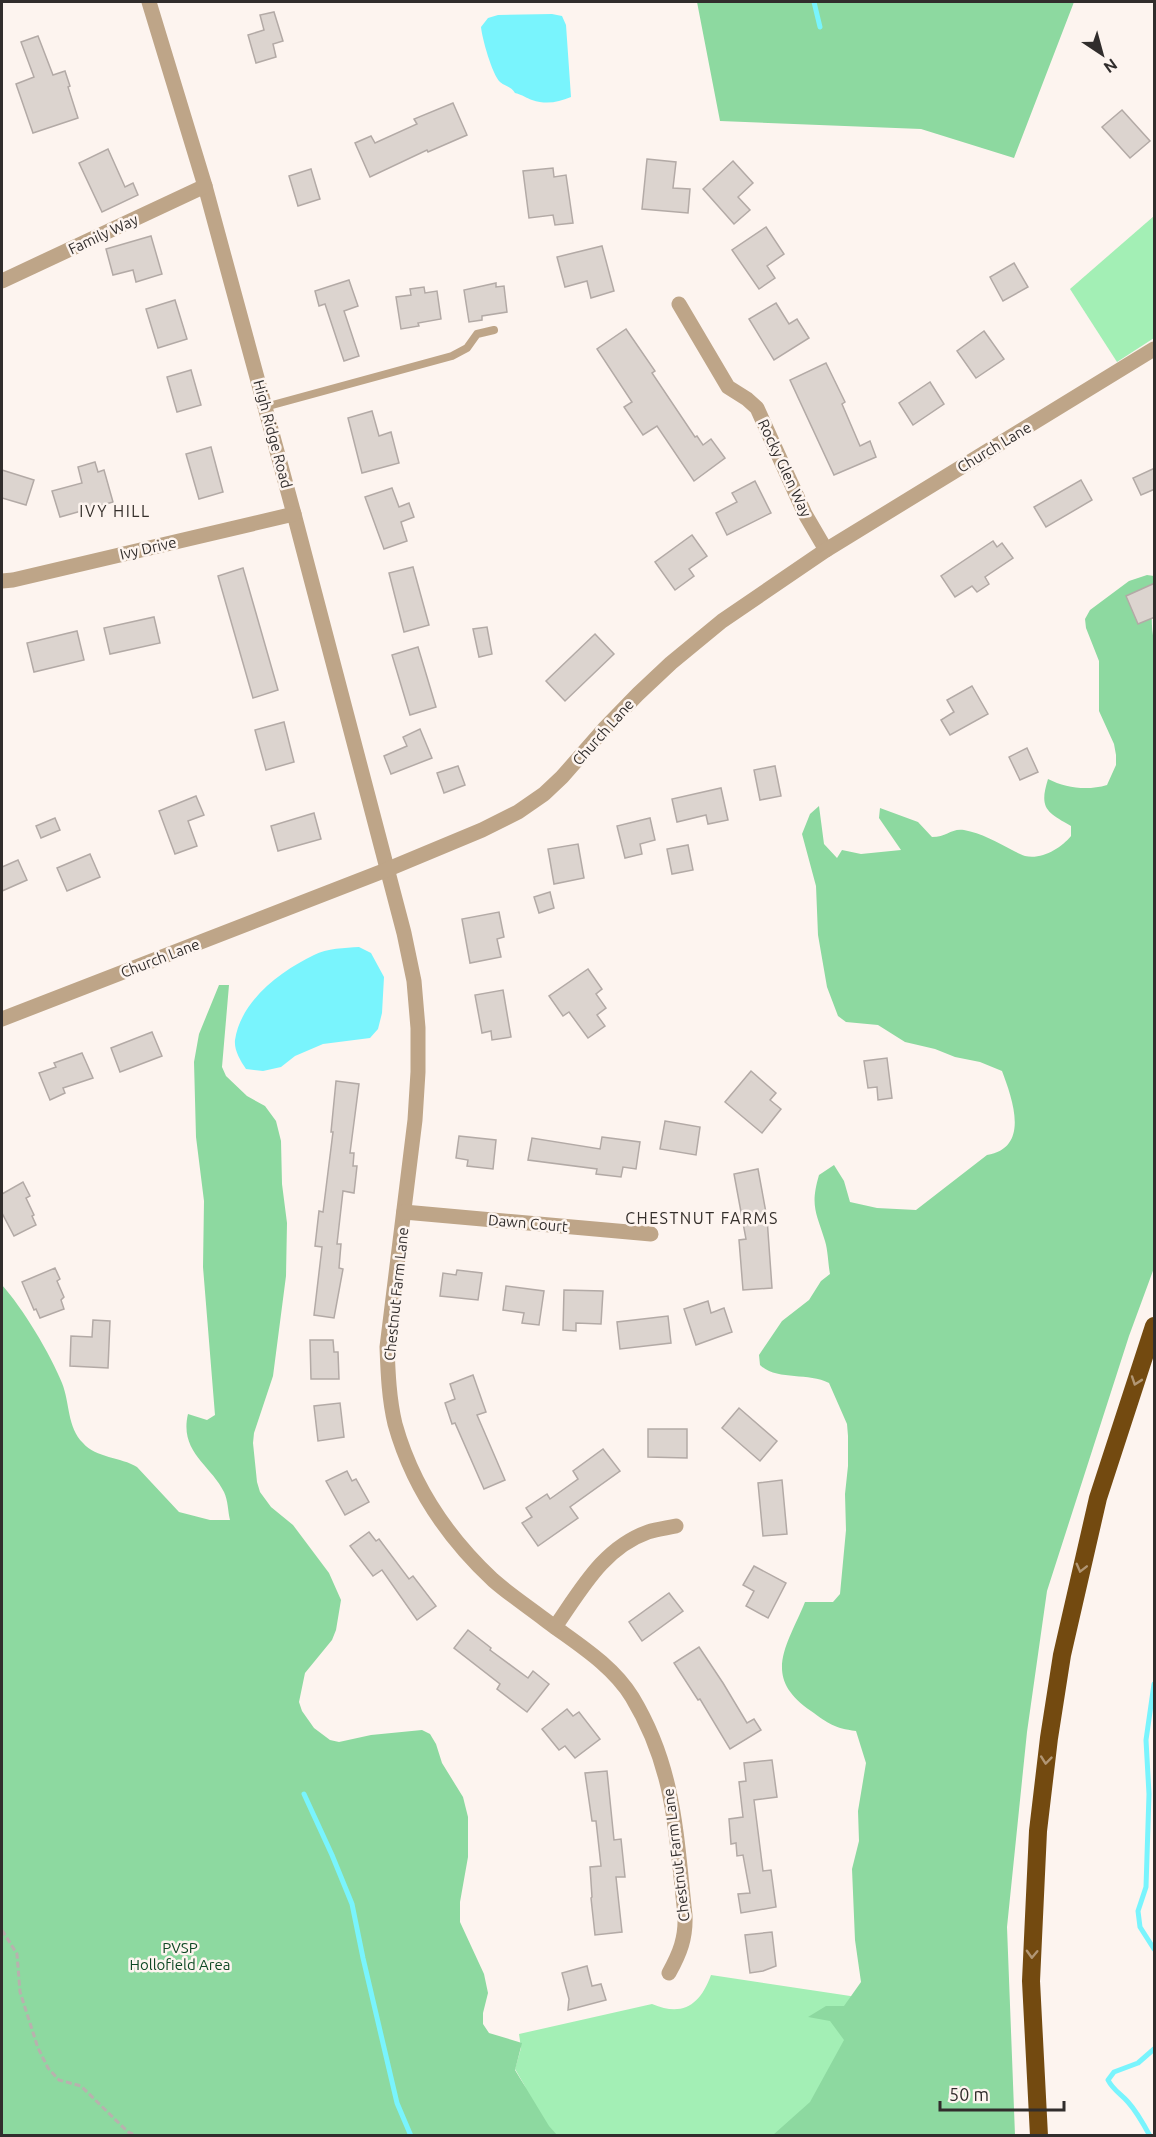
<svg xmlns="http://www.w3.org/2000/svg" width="1156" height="2137" font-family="Ubuntu,sans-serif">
<rect width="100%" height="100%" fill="#fdf4ef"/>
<!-- green -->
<g fill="#a3efb5">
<path d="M1154 216V338L1117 362 1070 289Z"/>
<path d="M2 1330 526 2088 515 2069 521 2048 519 2034 652 2004C683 2017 700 2005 711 1975L857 1997 876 2135H2Z"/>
</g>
<!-- forest -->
<g fill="#8dd9a0">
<path d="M697 2H1074L1014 158 921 129 720 121Z"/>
<path d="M1147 575 1154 576C1154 598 1149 619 1154 640V1268L1129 1336 1047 1591 1027 1732 1007 1927 1015 2135H773L810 2102 844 2040 830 2021 808 2017 826 2006H844L861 1982 855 1940 852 1869 859 1841 858 1811 866 1763 856 1731C834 1728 829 1724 811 1711 761 1677 787 1646 805 1602H833L840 1594 846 1530 845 1494 848 1466V1436L847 1424 829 1383C808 1372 777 1381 760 1365L759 1355 782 1321 809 1300 821 1281 830 1274C828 1263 828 1251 825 1241 816 1212 810 1206 819 1175L834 1165 844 1181 850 1202 877 1208 916 1210 987 1155C1031 1148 1012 1098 1002 1071L980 1062 955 1057 935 1049 905 1042 878 1025 846 1022 838 1016 827 987 818 935 816 886 802 834 810 814 819 806 824 844 837 858 842 850 861 854 901 850 879 818 880 808 918 822 932 837C947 837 951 828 964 830 981 833 997 842 1012 850 1016 852 1021 855 1025 856 1042 860 1061 848 1071 836V826C1046 812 1039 808 1048 779 1066 788 1087 791 1107 785L1116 765V755L1114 744 1099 711V661L1086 628 1085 619 1090 610 1129 581Z"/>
<path d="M219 985H229L222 1067 226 1076 247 1096 265 1106 276 1121 281 1141 282 1184 287 1223 286 1276 273 1376 254 1433 253 1443 257 1482 260 1492 271 1507 293 1525 329 1573 341 1600 336 1630 332 1640 305 1673 299 1702 302 1711 314 1728 330 1740 339 1742 371 1735 422 1730 430 1734 436 1744 442 1763 463 1797 468 1817V1857L460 1902V1922L484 1974 488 1993 483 2013V2024L489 2033 522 2043 515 2070 549 2126 557 2135H2V1285C22 1307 51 1355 62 1383 70 1403 67 1427 83 1443 96 1458 121 1457 137 1467L179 1512 210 1520H230C228 1512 228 1500 224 1492 211 1465 179 1452 188 1414L207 1420 215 1415 203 1267 204 1201 196 1137 194 1062 199 1034Z"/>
</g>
<!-- water -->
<g fill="#79f4fd">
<path d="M552 14 562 16 566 25 571 97C558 102 547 105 532 100 526 98 523 95 515 93 511 86 506 87 500 82 492 74 482 38 481 27L488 18 498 15Z"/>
<path d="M359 947 371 953 384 977 382 1013 378 1029 370 1038 323 1044 295 1056 281 1067 263 1071 246 1069C240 1060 234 1050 235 1040 241 1000 281 971 314 955 327 948 345 948 359 947Z"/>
</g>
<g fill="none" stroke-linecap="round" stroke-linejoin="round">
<!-- stream -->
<g stroke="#79f4fd" stroke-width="5">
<path d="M814 2 820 27"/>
<path d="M1154 1684 1146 1740 1149 1794 1146 1887 1138 1911 1140 1927 1154 1949"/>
<path d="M304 1794 332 1855 352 1904 363 1958 397 2103 411 2136"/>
<path d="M1150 2136C1143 2123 1137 2112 1128 2102 1121 2094 1113 2090 1108 2080L1114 2072 1138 2063 1154 2049"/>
</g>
</g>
<!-- building -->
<g fill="#dcd4cf" stroke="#b3aaa6" stroke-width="1.5">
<path d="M274 12 283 41 273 44 276 57 256 63 248 35 264 30 260 15Z"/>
<path d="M38 36 53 75 65 71 70 86 68 87 78 118 33 133 16 84 34 77 21 42Z"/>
<path d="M453 103 467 135 428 152 427 150 370 177 355 143 371 136 375 143 417 124 414 119Z"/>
<path d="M1122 110 1150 141 1130 158 1102 127Z"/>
<path d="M108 149 125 187 133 183 138 195 102 212 79 163Z"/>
<path d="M647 159 676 162 673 188 690 189 688 213 642 209Z"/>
<path d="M733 161 753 183 738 197 750 210 734 224 703 189Z"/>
<path d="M553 168 554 177 566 175 573 223 555 225 553 215 529 218 523 171Z"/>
<path d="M311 169 320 199 298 206 289 176Z"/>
<path d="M766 227 784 254 767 266 775 278 759 289 732 250Z"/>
<path d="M151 236 162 274 136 282 133 270 113 275 106 249Z"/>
<path d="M602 246 614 291 591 298 587 281 565 287 557 257Z"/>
<path d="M1014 263 1028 287 1003 301 990 277Z"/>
<path d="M349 280 358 306 344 311 359 356 344 361 325 304 319 306 315 291Z"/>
<path d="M496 283V287L504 286 507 312 482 316V320L469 322 464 290Z"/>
<path d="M424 287 425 293 437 291 441 319 418 323 419 326 401 329 396 297 411 295 410 289Z"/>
<path d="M175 300 187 339 158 348 146 309Z"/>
<path d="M776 303 789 324 797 319 809 338 774 360 749 319Z"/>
<path d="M626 329 655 371 652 373 695 437 697 436 703 445 711 439 725 458 694 481 657 426 643 435 624 407 632 402 597 349Z"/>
<path d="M984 331 1004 359 976 378 957 351Z"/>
<path d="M826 363 845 402 842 404 860 446 870 441 876 457 834 475 790 380Z"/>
<path d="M191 370 201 405 177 412 167 377Z"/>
<path d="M930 382 944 404 913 425 899 403Z"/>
<path d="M372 411 379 436 391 432 399 463 362 473 348 418Z"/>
<path d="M211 447 223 492 199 499 186 454Z"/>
<path d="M95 462 98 472 104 470 113 502 60 517 52 491 82 483 78 467Z"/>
<path d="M1155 468V489L1141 495 1133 478Z"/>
<path d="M2 470 34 480 26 505 2 498Z"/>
<path d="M1081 480 1092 500 1046 527 1034 507Z"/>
<path d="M755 481 771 513 727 535 716 513 737 502 732 493Z"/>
<path d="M392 488 399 507 409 503 414 517 401 522 407 541 384 549 365 497Z"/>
<path d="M692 535 707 556 689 569 694 576 675 590 655 562Z"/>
<path d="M993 541 997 547 1002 543 1013 558 985 577 989 584 977 592 972 586 955 597 941 576Z"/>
<path d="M413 567 429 625 404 632 389 573Z"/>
<path d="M243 568 278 690 253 698 218 576Z"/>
<path d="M1155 583V617L1138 624 1126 596Z"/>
<path d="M154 617 160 643 110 654 104 628Z"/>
<path d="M487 627 492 654 479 657 473 629Z"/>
<path d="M77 631 84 660 34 672 27 643Z"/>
<path d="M595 634 614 654 565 701 546 681Z"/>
<path d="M418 647 436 707 410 715 392 655Z"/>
<path d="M972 686 988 714 950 735 941 720 954 712 947 700Z"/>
<path d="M284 722 294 762 266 770 255 730Z"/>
<path d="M420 729 432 758 391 774 384 756 407 746 403 737Z"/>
<path d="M1027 748 1038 772 1020 780 1009 757Z"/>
<path d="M458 766 465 785 444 793 437 773Z"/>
<path d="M775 766 781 796 760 800 754 770Z"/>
<path d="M721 788 728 820 708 824 706 815 677 822 672 799Z"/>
<path d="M196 796 204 815 188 821 197 846 175 854 159 811Z"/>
<path d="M314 813 321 839 278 851 271 826Z"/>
<path d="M55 818 60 830 41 838 36 826Z"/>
<path d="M650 818 655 840 640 844 642 854 625 858 617 826Z"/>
<path d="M578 844 584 878 554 884 548 849Z"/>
<path d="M688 845 693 870 672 874 667 849Z"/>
<path d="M90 854 100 877 67 891 57 868Z"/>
<path d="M18 860 27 880 2 891V867Z"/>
<path d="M550 892 554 908 539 913 534 897Z"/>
<path d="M499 912 504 937 497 939 501 957 470 963 462 919Z"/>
<path d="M588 969 602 989 596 994 606 1008 597 1015 605 1026 588 1038 569 1012 563 1016 549 996Z"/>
<path d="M503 990 511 1037 492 1040 491 1031 482 1033 475 995Z"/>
<path d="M152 1032 162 1056 120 1072 111 1048Z"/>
<path d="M82 1053 93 1078 63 1088 65 1093 50 1100 39 1073 56 1067 54 1063Z"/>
<path d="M887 1058 892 1098 878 1100 877 1087 868 1088 864 1061Z"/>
<path d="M751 1071 776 1093 770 1100 781 1109 762 1133 725 1102Z"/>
<path d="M336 1081 359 1084 350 1153H354L353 1166H357L354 1193 343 1191 337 1244H341L339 1268 343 1269 334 1318 314 1315 322 1247 315 1246 319 1211 323 1212 333 1132H331Z"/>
<path d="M665 1121 700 1127 696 1155 660 1149Z"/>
<path d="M459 1136 496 1140 493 1169 467 1166 468 1160 456 1158Z"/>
<path d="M602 1137 640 1142 636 1169 623 1167 621 1177 596 1174 597 1169 528 1160 532 1138 600 1149Z"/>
<path d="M758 1169 767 1218 772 1288 743 1290 739 1240 746 1239 734 1174Z"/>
<path d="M23 1182 30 1196 26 1198 34 1215 32 1216 36 1225 14 1236 2 1213V1194Z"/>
<path d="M55 1268 60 1279 57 1281 64 1297 61 1300 64 1309 40 1318 36 1309 34 1310 22 1282Z"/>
<path d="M457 1270 482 1273 478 1300 440 1296 443 1273 456 1275Z"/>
<path d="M506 1286 544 1291 539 1325 522 1323 524 1313 503 1310Z"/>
<path d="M564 1290 603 1291 601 1324 576 1323V1331L563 1330Z"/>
<path d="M708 1301 711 1313 724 1308 732 1332 696 1345 684 1309Z"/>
<path d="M668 1316 671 1343 620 1349 617 1322Z"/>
<path d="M93 1320 110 1321 108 1368 70 1366 71 1336 92 1337Z"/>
<path d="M310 1340H333L334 1352H338L339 1379H311Z"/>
<path d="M473 1375 486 1412 477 1415 505 1480 484 1489 455 1423 452 1424 445 1403 455 1399 450 1384Z"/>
<path d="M340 1403 344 1437 318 1441 314 1406Z"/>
<path d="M739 1408 777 1441 760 1461 722 1428Z"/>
<path d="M648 1429H687V1458L648 1457Z"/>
<path d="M603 1449 620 1471 570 1507 578 1518 538 1546 522 1523 532 1517 526 1508 547 1494 550 1499 578 1479 573 1471Z"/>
<path d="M347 1471 352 1481 356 1479 369 1502 345 1515 326 1481Z"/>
<path d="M782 1480 787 1534 763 1536 758 1483Z"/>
<path d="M369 1532 376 1541 379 1539 409 1579 413 1576 436 1606 417 1620 382 1570 373 1576 350 1546Z"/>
<path d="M754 1566 786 1583 768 1618 746 1606 754 1591 743 1585Z"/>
<path d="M669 1593 683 1611 642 1641 629 1622Z"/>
<path d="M468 1630 491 1648 490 1650 528 1678 533 1671 549 1684 527 1712 497 1689 500 1684 454 1648Z"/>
<path d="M699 1647 723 1683 747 1723 754 1719 761 1730 730 1749 700 1699 698 1700 674 1663Z"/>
<path d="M567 1709 573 1716 579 1712 600 1739 575 1758 565 1746 559 1750 542 1729Z"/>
<path d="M772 1760 777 1797 754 1800 763 1871 771 1870 776 1907 741 1913 738 1894 750 1893 743 1855 737 1856 736 1843 731 1844 729 1819 743 1817 739 1782 746 1781 744 1763Z"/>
<path d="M607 1771 614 1840 621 1839 625 1877H616L622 1932 595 1935 591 1898 592 1897 590 1867 601 1866 596 1821H592L585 1773Z"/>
<path d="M772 1932 776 1966 763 1971 750 1973 745 1935Z"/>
<path d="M587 1966 592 1986 601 1984 606 2000 568 2010 569 1999 562 1973Z"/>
</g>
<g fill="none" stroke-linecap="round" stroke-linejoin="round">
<!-- path -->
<path stroke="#b9b1ae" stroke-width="3" stroke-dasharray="6 3" stroke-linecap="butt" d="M2 1930 17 1954 20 1992 38 2048 48 2068 59 2080 81 2086 128 2132 138 2136"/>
<!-- service -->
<path stroke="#bea588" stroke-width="8" d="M265 407 452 356 467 348 477 334 494 330"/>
<!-- minor -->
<g stroke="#bea588" stroke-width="15">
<path d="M149 2 205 186 294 514 404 933 414 981 418 1028V1072L415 1120 387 1347C388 1373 389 1399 395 1424 412 1485 447 1537 493 1580 509 1594 527 1606 544 1619 574 1642 611 1663 632 1697 675 1768 676 1834 685 1915 686 1938 680 1953 669 1973"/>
<path d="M2 281 205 186"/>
<path d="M679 304 728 387 747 399 757 408 805 514 826 550"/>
<path d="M2 581 13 580 294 514"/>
<path d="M2 1019 386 870 482 830 518 812 544 794 562 777 605 728 638 694 671 663 722 621 826 550 1154 349"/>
<path d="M404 1212 651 1234"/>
<path d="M555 1627C581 1590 603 1548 648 1532 657 1529 667 1528 676 1526"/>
</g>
<!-- motorway -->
<path stroke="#734a10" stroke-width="18" d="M1039 2136 1031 1981 1038 1831 1049 1738 1062 1655 1098 1498 1154 1326"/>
</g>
<!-- one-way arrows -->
<defs><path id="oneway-chevron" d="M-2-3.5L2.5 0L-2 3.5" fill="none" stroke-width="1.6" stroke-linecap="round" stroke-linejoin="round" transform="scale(1.5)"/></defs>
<g stroke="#b19674">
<use href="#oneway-chevron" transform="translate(1136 1381) rotate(109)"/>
<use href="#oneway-chevron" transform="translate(1081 1568) rotate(104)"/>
<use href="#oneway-chevron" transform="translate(1046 1760) rotate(96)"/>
<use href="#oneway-chevron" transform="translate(1032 1954) rotate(92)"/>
</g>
<g text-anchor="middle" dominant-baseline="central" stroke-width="5" stroke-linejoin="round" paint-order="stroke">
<!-- street labels -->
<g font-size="15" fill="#312d2c" stroke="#fdf4ef">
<text transform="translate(103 234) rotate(-25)">Family Way</text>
<text transform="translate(273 434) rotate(75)">High Ridge Road</text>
<text transform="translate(994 447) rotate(-31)">Church Lane</text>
<text transform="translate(785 468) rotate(65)">Rocky Glen Way</text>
<text transform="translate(148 548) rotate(-13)">Ivy Drive</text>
<text transform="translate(603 732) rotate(-48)">Church Lane</text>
<text transform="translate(160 958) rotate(-21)">Church Lane</text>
<text transform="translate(528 1223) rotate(5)">Dawn Court</text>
<text transform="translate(396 1294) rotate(-84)">Chestnut Farm Lane</text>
<text transform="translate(676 1855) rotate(-97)">Chestnut Farm Lane</text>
</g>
<!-- park labels -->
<g font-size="15" fill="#0f4824" stroke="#fdf4ef">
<text x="180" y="1947">PVSP<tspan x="180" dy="17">Hollofield Area</tspan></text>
</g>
<!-- neighbourhood labels -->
<g font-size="16" letter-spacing="1.5" fill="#352f2b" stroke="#fdf4ef">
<text x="115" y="511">IVY HILL</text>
<text x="702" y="1218">CHESTNUT FARMS</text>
</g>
</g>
<!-- border -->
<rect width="1156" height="2137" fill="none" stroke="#312d2c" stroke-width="6"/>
<!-- north arrow -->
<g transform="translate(1102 54) rotate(144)" stroke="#fdf4ef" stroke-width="4.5" paint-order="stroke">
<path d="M0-4.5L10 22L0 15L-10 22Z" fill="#312d2c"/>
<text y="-9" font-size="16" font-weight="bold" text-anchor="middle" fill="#312d2c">N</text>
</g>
<!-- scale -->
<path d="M940 2101v9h124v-9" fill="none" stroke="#312d2c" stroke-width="3"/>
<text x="949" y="2101" font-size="18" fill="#312d2c" stroke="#fdf4ef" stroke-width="4.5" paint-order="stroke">50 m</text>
</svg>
